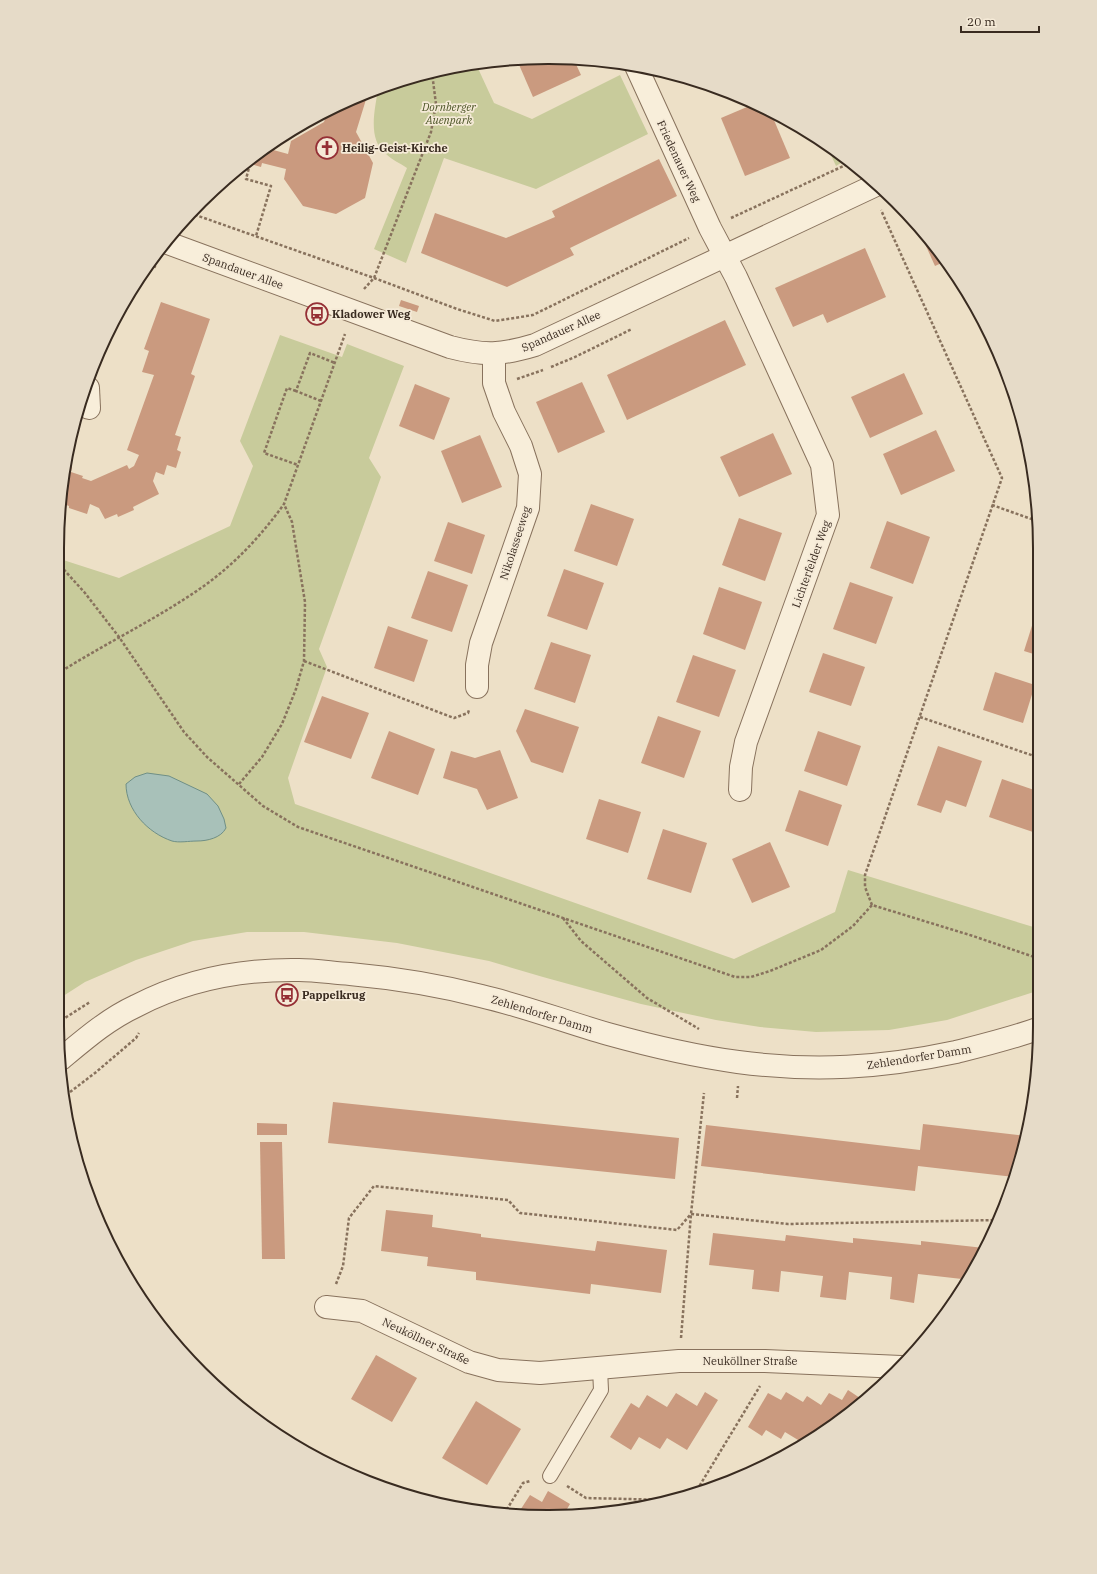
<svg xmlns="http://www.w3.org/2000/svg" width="1097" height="1574" font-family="'IBM Plex Serif',serif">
<rect width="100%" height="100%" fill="#ede0c7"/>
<!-- green -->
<g fill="#c8cb9b">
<path d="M476 64 494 103 532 119 620 75 648 134 536 189 444 158 406 263 374 249 407 168C400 163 392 160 386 154 367 139 375 110 378 89L453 66Z"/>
<path d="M825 142 846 160 836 166Z"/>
<path d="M280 335 342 357 347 344 404 366 369 458 381 477 319 649 327 667 288 778 295 804 734 959 835 912 848 870 1040 929V990L947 1020 889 1030 816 1032 760 1027 716 1020 641 1004 543 977 489 961 397 943 304 932H247L193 941 136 960 85 982 57 1000V558L119 578 230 526 253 466 240 441Z"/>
</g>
<!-- water -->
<path fill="#a8c1b9" stroke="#6f8f86" d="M147 773 169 776 207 794 218 806 224 819 226 828C221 838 207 841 197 841 189 841 179 843 172 841 148 833 126 810 126 784L135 777Z"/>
<!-- building -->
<g fill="#ca9a7f">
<path d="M549 57 574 60 581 75 533 97 517 60Z"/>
<path d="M367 92 368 93 356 132 373 163 365 198 336 214 303 206 284 179 286 169 262 163 261 167 247 163 266 148 288 154 291 141 324 122 327 112Z"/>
<path d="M754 104 771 113 790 158 745 176 721 118Z"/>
<path d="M659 159 677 196 570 248 574 255 507 287 421 253 435 213 506 238 555 217 552 211Z"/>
<path d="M917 226 939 249 946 261 935 266Z"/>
<path d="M865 248 886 297 827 323 823 314 793 327 775 288Z"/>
<path d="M401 300 419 306 417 312 399 306Z"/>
<path d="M161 302 210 319 191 374 195 376 175 435 181 437 177 450 181 452 176 468 167 465 164 475 156 472 153 481 159 494 133 507 134 510 118 517 117 514 105 519 99 508 90 504 87 514 69 508V506L61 503 65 465 72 467 71 472 83 476 82 478 91 481 127 465 129 469 134 466 139 455 127 450 154 375 142 372 149 351 144 349Z"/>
<path d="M725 320 746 365 627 420 607 375Z"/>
<path d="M904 373 923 414 870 438 851 397Z"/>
<path d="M582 382 605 432 558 453 536 402Z"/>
<path d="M415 384 450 398 434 440 399 426Z"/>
<path d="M936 430 955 471 901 495 883 454Z"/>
<path d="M773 433 792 474 739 497 720 457Z"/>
<path d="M480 435 502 487 462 503 441 451Z"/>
<path d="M591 504 634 519 617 566 574 551Z"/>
<path d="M739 518 782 533 765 581 722 565Z"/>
<path d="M887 521 930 537 913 584 870 568Z"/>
<path d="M448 522 485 535 472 574 434 561Z"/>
<path d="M564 569 604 583 587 630 547 616Z"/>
<path d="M428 571 468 585 452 632 411 618Z"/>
<path d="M850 582 893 597 876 644 833 629Z"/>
<path d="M719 587 762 602 745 650 703 634Z"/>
<path d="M1036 613 1040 614V656L1024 651Z"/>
<path d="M388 626 428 640 414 682 374 668Z"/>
<path d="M551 642 591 655 575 703 534 689Z"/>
<path d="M823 653 865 667 851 706 809 692Z"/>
<path d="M693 655 736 670 719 717 676 702Z"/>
<path d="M995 672 1035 685 1023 723 983 710Z"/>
<path d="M322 696 369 713 351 759 304 742Z"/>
<path d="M525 709 579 727 563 773 531 762 516 731Z"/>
<path d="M658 716 701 731 684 778 641 763Z"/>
<path d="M389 731 435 749 418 795 371 778Z"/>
<path d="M818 731 861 746 847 786 804 771Z"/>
<path d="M938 746 982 761 966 807 946 800 941 813 917 805Z"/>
<path d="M500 750 518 798 487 810 477 789 443 778 451 751 475 758Z"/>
<path d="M1002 779 1040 792V813L1033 832 989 817Z"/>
<path d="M799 790 842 805 828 846 785 831Z"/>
<path d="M599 799 641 812 628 853 586 839Z"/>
<path d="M663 829 707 843 691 893 647 879Z"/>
<path d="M770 842 790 887 752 903 732 859Z"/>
<path d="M333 1102 679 1138 675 1179 328 1143Z"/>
<path d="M257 1123 287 1124V1135H257Z"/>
<path d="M923 1124 1026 1136 1014 1177 918 1166 915 1191 701 1166 706 1125 920 1150Z"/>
<path d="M260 1142H282L285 1259H262Z"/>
<path d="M386 1210 433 1215 432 1227 481 1234V1237L595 1251 597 1241 667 1250 661 1293 591 1284 590 1294 476 1280V1272L427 1266 428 1257 381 1251Z"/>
<path d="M713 1233 785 1241 786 1235 853 1243V1238L921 1245V1241L984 1248 961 1292 962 1279 918 1274 914 1303 890 1299 892 1277 849 1272 846 1300 820 1297 823 1276 781 1271 779 1292 752 1289 754 1270 709 1265Z"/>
<path d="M376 1355 417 1378 392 1422 351 1399Z"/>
<path d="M848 1390 860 1398 852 1410H853L803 1443 785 1432 781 1439 766 1430 762 1436 748 1427 768 1393 781 1400 786 1392 803 1402 807 1396 821 1405 829 1393 842 1400Z"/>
<path d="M705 1392 718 1400 687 1450 667 1438 660 1449 639 1437 631 1450 610 1437 631 1403 639 1408 647 1395 667 1407 676 1393 697 1406Z"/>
<path d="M476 1401 521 1429 487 1485 442 1458Z"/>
<path d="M548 1491 570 1504 564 1514 567 1515 549 1517 517 1515 530 1495 542 1502Z"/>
</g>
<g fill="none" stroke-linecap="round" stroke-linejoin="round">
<!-- service casing -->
<g stroke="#88725d" stroke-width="16">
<path id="service" d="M550 1476 601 1390 600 1369"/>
</g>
<!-- minor casing -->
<g stroke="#88725d" stroke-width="24">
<g id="minor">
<path d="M636 66 710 228 736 277 822 465 828 515 746 742 741 767 740 790"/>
<path d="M165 242 450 347C484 356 502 355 535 345L876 185"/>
<path d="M88 388 89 408"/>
<path d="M477 687V665L481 643 528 508 530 474 521 446 504 412 494 383V354"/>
<path d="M61 1059C85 1039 108 1019 136 1006 186 980 243 969 299 970 316 970 333 973 350 974 394 978 438 985 481 996 524 1006 566 1022 608 1034 651 1046 694 1056 738 1062 814 1072 881 1068 956 1052 984 1045 1013 1038 1040 1028"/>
<path d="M326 1307 362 1311 469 1362 498 1370 540 1373 679 1361H765L901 1367"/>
</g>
</g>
<!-- path -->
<g stroke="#88725d" stroke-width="2.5" stroke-dasharray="3 2" stroke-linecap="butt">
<path d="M250 164 246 179 271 186 256 236"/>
<path d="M190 213 374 278 457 309 495 321 533 315 689 238"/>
<path d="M731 218 850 163"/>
<path d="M149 264 156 267"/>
<path d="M364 289 374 278 431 132 436 104 432 73"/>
<path d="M551 367 575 357 632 329"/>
<path d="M517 379 543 370"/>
<path d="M296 391 287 388 264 453 298 465"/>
<path d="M321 401 296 391 310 353 335 363"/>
<path d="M992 505 1037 521"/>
<path d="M57 562 85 593 119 637 184 732 207 757 263 806 298 827 735 977H751L770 971 821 950 853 926 872 905 973 936 1040 959"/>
<path d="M304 661 454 718 468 713 469 710"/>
<path d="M57 674C104 644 155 620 201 588 234 565 261 536 284 504L345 334"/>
<path d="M920 717 1040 758"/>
<path d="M239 784 262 757 282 724 296 689 304 661 305 602 292 522 284 504"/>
<path d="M872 905 865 887V875L1002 478 881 210"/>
<path d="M563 918 581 941 647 998 699 1029"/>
<path d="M57 1023 90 1002"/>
<path d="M66 1095 95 1073 136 1038 139 1033"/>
<path d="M737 1098 738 1086"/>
<path d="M336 1284 343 1266 349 1218 374 1186 508 1200 520 1213 677 1230 691 1214 788 1224 999 1220"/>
<path d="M681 1338 691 1214 704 1093"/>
<path d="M567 1486 586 1498 668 1500"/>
<path d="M697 1490 760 1386"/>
<path d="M504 1514 523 1483 530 1481"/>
</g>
<!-- service -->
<use href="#service" stroke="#f8eeda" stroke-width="14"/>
<!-- minor -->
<use href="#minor" stroke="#f8eeda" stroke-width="22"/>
</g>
<!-- icons -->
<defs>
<g id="church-ring" transform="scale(1.15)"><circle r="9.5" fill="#f5ead7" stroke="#952f35" stroke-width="1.5"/><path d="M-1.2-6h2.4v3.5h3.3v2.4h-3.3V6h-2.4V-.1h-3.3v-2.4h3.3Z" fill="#952f35"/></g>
<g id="bus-ring" transform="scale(1.15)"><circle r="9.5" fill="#f5ead7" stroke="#952f35" stroke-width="1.5"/><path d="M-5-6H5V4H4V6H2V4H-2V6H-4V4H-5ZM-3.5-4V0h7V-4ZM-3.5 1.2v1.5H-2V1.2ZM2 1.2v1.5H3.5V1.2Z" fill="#952f35"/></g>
</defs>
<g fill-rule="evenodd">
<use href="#church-ring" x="327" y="148"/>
<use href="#bus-ring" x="317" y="314"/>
<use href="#bus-ring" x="287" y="995"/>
</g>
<g text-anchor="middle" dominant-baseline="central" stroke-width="3.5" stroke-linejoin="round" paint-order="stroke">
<!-- park labels -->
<g font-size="11" font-style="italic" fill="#4c5527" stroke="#f5ead7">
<text x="449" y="107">Dornberger<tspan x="449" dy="13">Auenpark</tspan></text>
</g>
<!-- poi labels -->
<g font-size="11" font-weight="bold" fill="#392b20" stroke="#f5ead7" text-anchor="start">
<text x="342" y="148">Heilig-Geist-Kirche</text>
<text x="332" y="314">Kladower Weg</text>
<text x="302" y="995">Pappelkrug</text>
</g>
<!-- street labels -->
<g font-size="11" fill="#392b20" stroke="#f5ead7">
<text transform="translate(679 161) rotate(65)">Friedenauer Weg</text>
<text transform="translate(243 271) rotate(20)">Spandauer Allee</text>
<text transform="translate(561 331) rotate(-24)">Spandauer Allee</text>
<text transform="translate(515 543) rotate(-72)">Nikolasseeweg</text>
<text transform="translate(811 564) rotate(-70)">Lichterfelder Weg</text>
<text transform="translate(542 1014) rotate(17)">Zehlendorfer Damm</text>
<text transform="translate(919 1057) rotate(-9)">Zehlendorfer Damm</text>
<text transform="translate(426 1341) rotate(25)">Neuköllner Straße</text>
<text x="750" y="1361">Neuköllner Straße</text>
</g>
</g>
<!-- crop -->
<path d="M0 0H1097V1574H0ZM548 64H549A484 484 0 0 1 1033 548V1026A484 484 0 0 1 549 1510H548A484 484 0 0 1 64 1026V548A484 484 0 0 1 548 64Z" fill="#e6dbc8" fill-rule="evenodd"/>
<path fill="none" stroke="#392b20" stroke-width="2" d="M548 64H549A484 484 0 0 1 1033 548V1026A484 484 0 0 1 549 1510H548A484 484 0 0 1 64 1026V548A484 484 0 0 1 548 64Z"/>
<!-- scale -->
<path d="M961 26v6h78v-6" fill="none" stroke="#392b20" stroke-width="2"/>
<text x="967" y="26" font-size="12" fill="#392b20" stroke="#f5ead7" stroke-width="3" paint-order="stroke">20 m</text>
</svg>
